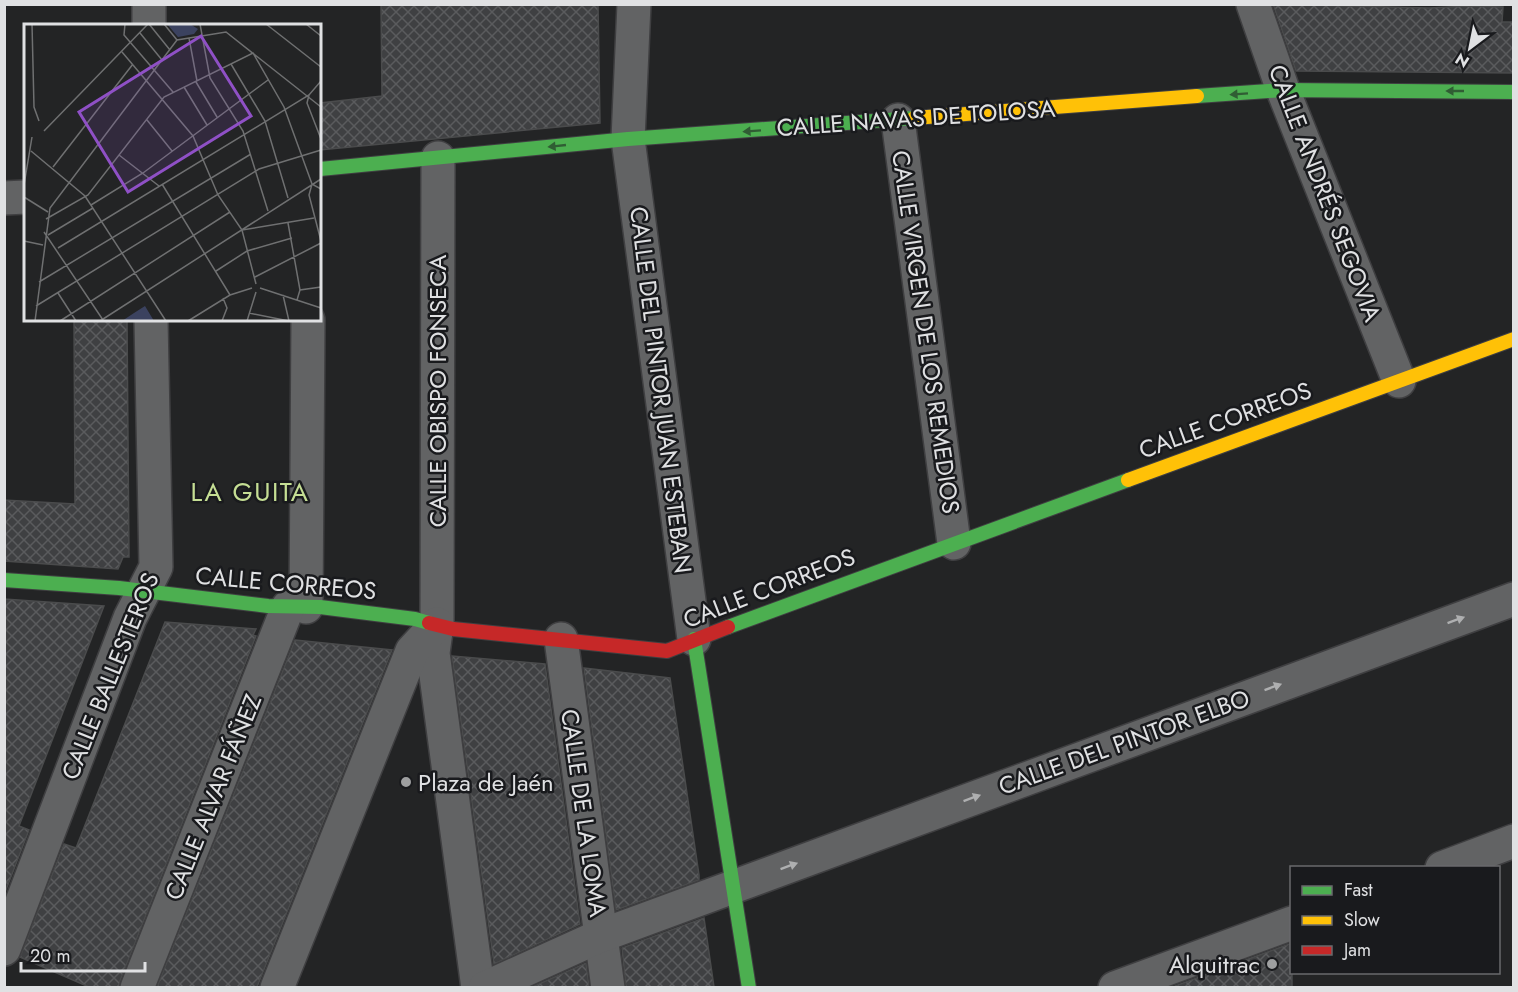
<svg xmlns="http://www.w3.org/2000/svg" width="1518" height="992" font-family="Jost,sans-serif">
<defs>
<pattern id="building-cross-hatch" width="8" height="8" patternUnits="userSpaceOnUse" patternTransform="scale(1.5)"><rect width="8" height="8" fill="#3f4042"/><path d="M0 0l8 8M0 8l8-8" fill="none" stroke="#5a5b5d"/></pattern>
</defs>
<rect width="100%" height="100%" fill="#232425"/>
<!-- building -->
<g fill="url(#building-cross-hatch)" stroke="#4a4b4c" stroke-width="1.5">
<path d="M381 4H598L600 123 320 150V103L382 96Z"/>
<path d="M1273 4 1429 8 1468 6 1503 7 1502 22H1514V73L1296 71Z"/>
<path d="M74 320H127L129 557H123L118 569 4 561V500L75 504Z"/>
<path d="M4 599 104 606 19 826 29 830 4 895Z"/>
<path d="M165 622 256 629 253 635 256 636 120 981 119 987H89L20 957 64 844 76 848Z"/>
<path d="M295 640 392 650 257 987H157Z"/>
<path d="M452 656 545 664 580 924 494 964Z"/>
<path d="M584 668 670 678 699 875V880L616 910Z"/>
<path d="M704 918 714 987H626L622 948Z"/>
<path d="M1292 943V987H1175V986Z"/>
<path d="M586 963 589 987H532Z"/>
</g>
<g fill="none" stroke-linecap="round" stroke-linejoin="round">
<!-- street casing -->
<g stroke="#3f3f41" stroke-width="36">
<g id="street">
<path d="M634 4 628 139 694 639"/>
<path d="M1253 4 1283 90 1399 381"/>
<path d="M149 26V4"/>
<path d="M898 120 954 543"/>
<path d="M438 158 437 624 433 653 478 988"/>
<path d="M4 198 26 197"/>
<path d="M306 607 308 320"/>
<path d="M561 639 608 988"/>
<path d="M1442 868 1514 841"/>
<path d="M4 949 130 618 156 567 151 320"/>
<path d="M137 988 288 607"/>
<path d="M277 988 412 651 437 624"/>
<path d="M485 988 600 936 1514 599"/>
<path d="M1115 988 1292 923"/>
</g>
</g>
<!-- fast casing -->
<g stroke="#3f3f41" stroke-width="16">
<g id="fast">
<path d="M1197 96 1283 90 1514 92"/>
<path d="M320 169 628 139 914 118"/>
<path d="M4 580 119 588 268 606 320 607 415 619 429 623"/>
<path d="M728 627 1128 480"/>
<path d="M694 639 749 988"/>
</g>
</g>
<!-- slow casing -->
<g stroke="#3f3f41" stroke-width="16">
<g id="slow">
<path d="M914 118 1197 96"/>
<path d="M1128 480 1514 339"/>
</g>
</g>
<!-- jam casing -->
<g stroke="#3f3f41" stroke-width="16">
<path id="jam" d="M429 623 453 629 667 651 728 627"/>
</g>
<!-- street -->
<use href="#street" stroke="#626364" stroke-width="33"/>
<!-- fast -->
<use href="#fast" stroke="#4caf50" stroke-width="14"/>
<!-- slow -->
<use href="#slow" stroke="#ffc107" stroke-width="14"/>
<!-- jam -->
<use href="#jam" stroke="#c62828" stroke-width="14"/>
</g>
<!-- one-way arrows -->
<defs><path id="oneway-solid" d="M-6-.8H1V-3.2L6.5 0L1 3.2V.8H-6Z" transform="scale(1.5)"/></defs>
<g fill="#305d34">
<use href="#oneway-solid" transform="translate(1455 91) rotate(-180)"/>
<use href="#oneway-solid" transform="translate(1239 94) rotate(176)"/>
<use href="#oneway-solid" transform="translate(752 131) rotate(176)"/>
<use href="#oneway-solid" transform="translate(557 146) rotate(174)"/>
</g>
<g fill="#aeafb0">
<use href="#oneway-solid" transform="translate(1456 620) rotate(-20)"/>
<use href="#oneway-solid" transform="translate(1273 687) rotate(-20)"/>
<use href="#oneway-solid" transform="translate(972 798) rotate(-20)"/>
<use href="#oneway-solid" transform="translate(789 866) rotate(-20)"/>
</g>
<!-- markers -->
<g fill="#9e9fa0" stroke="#191a1d" stroke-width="2">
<circle cx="406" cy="782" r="6"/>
<circle cx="1272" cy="964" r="6"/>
</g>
<g text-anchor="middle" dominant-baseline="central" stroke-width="5" stroke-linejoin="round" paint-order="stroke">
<!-- street labels -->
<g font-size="24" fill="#e0e1e3" stroke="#191a1d">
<text transform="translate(916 118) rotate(-4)">CALLE NAVAS DE TOLOSA</text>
<text transform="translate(1325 193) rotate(69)">CALLE ANDRÉS SEGOVIA</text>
<text transform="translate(926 332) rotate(82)">CALLE VIRGEN DE LOS REMEDIOS</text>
<text transform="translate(661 390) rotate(83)">CALLE DEL PINTOR JUAN ESTEBAN</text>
<text transform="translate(437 391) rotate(-90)">CALLE OBISPO FONSECA</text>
<text transform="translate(1225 420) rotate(-20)">CALLE CORREOS</text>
<text transform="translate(286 583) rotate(5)">CALLE CORREOS</text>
<text transform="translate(769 588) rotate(-21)">CALLE CORREOS</text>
<text transform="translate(110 676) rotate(-68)">CALLE BALLESTEROS</text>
<text transform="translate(1124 742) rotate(-20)">CALLE DEL PINTOR ELBO</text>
<text transform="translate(213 797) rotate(-68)">CALLE ALVAR FÁÑEZ</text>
<text transform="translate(584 813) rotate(82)">CALLE DE LA LOMA</text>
</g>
<!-- poi labels -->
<g font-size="24" fill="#e0e1e3" stroke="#191a1d" text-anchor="start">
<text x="418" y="782">Plaza de Jaén</text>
<text x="1260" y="964" text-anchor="end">Alquitrac</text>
</g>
<!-- neighbourhood labels -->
<g font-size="26" letter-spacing="1.5" fill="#c5de94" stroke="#191a1d">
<text x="250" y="492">LA GUITA</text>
</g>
</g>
<!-- overview -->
<g transform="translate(24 24)">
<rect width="297" height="297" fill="#232425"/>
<path d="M143 0H166L174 5 170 10 154 13ZM121 282 130 297H98L110 289Z" fill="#3b425f"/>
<path fill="none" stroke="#6f7071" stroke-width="1.5" d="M8 0 10 83 15 97M101 0 100 11 149 68M125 0 146 26M140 0 153 16M176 0 186 54 219 107 244 187M242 0 297 43M282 0 297 12M116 9 138 36M165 14 173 57M98 28 169 112 194 171 218 206 232 260M207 40 241 97 264 174M172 58 193 93M160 63 183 101M285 71 283 79 297 115M123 96 148 127M20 107 124 0M7 127 61 172 142 297M95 131 135 162M29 143 109 40M138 160 206 271M0 161 8 113M297 165 288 160 285 171 297 217M0 173 24 188M67 181 119 149 244 56M22 195 64 171 140 73 229 29 260 83 288 160M264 199 276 266M218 206 290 194M20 208 79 296M24 211 69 184M0 217 19 221M34 224 285 71 297 57M192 247 223 227 268 214M231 253 297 219M15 258 227 130M236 264 297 284M34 269 52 297M273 276 276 266 297 263M12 282 235 145 297 126M225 289 265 297 259 271M11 297 26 184 153 16 202 8 297 83M36 297 206 188M76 297 297 155M164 297 206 271 228 264M198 297 203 284 199 274M223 297 232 268"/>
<path fill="#8f50c6" fill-opacity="0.15" stroke="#8f50c6" stroke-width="3" d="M177 12 227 92 104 168 55 88Z"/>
<rect width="297" height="297" fill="none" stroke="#e0e1e3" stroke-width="3"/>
</g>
<!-- border -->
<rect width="1518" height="992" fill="none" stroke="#e0e1e3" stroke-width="12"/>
<!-- legend -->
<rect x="1290" y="866" width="210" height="108" fill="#191a1d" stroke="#696a6c" stroke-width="1.5"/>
<rect x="1302" y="886" width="30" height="9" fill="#4caf50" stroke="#696a6c" stroke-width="1.5"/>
<text x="1344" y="896" font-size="18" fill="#e0e1e3">Fast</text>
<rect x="1302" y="916" width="30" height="9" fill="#ffc107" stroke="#696a6c" stroke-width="1.5"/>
<text x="1344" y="926" font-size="18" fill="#e0e1e3">Slow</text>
<rect x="1302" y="946" width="30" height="9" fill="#c62828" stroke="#696a6c" stroke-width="1.5"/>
<text x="1344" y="956" font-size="18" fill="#e0e1e3">Jam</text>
<!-- north arrow -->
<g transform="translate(1470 48) rotate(212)" stroke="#191a1d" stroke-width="4.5" paint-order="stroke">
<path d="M0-4.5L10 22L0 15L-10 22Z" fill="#e0e1e3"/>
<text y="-9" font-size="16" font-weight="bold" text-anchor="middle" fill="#e0e1e3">N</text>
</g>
<!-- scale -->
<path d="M21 962v9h124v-9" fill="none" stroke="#e0e1e3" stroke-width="3"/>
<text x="30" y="962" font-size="18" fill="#e0e1e3" stroke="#191a1d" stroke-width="4.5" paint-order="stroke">20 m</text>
</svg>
